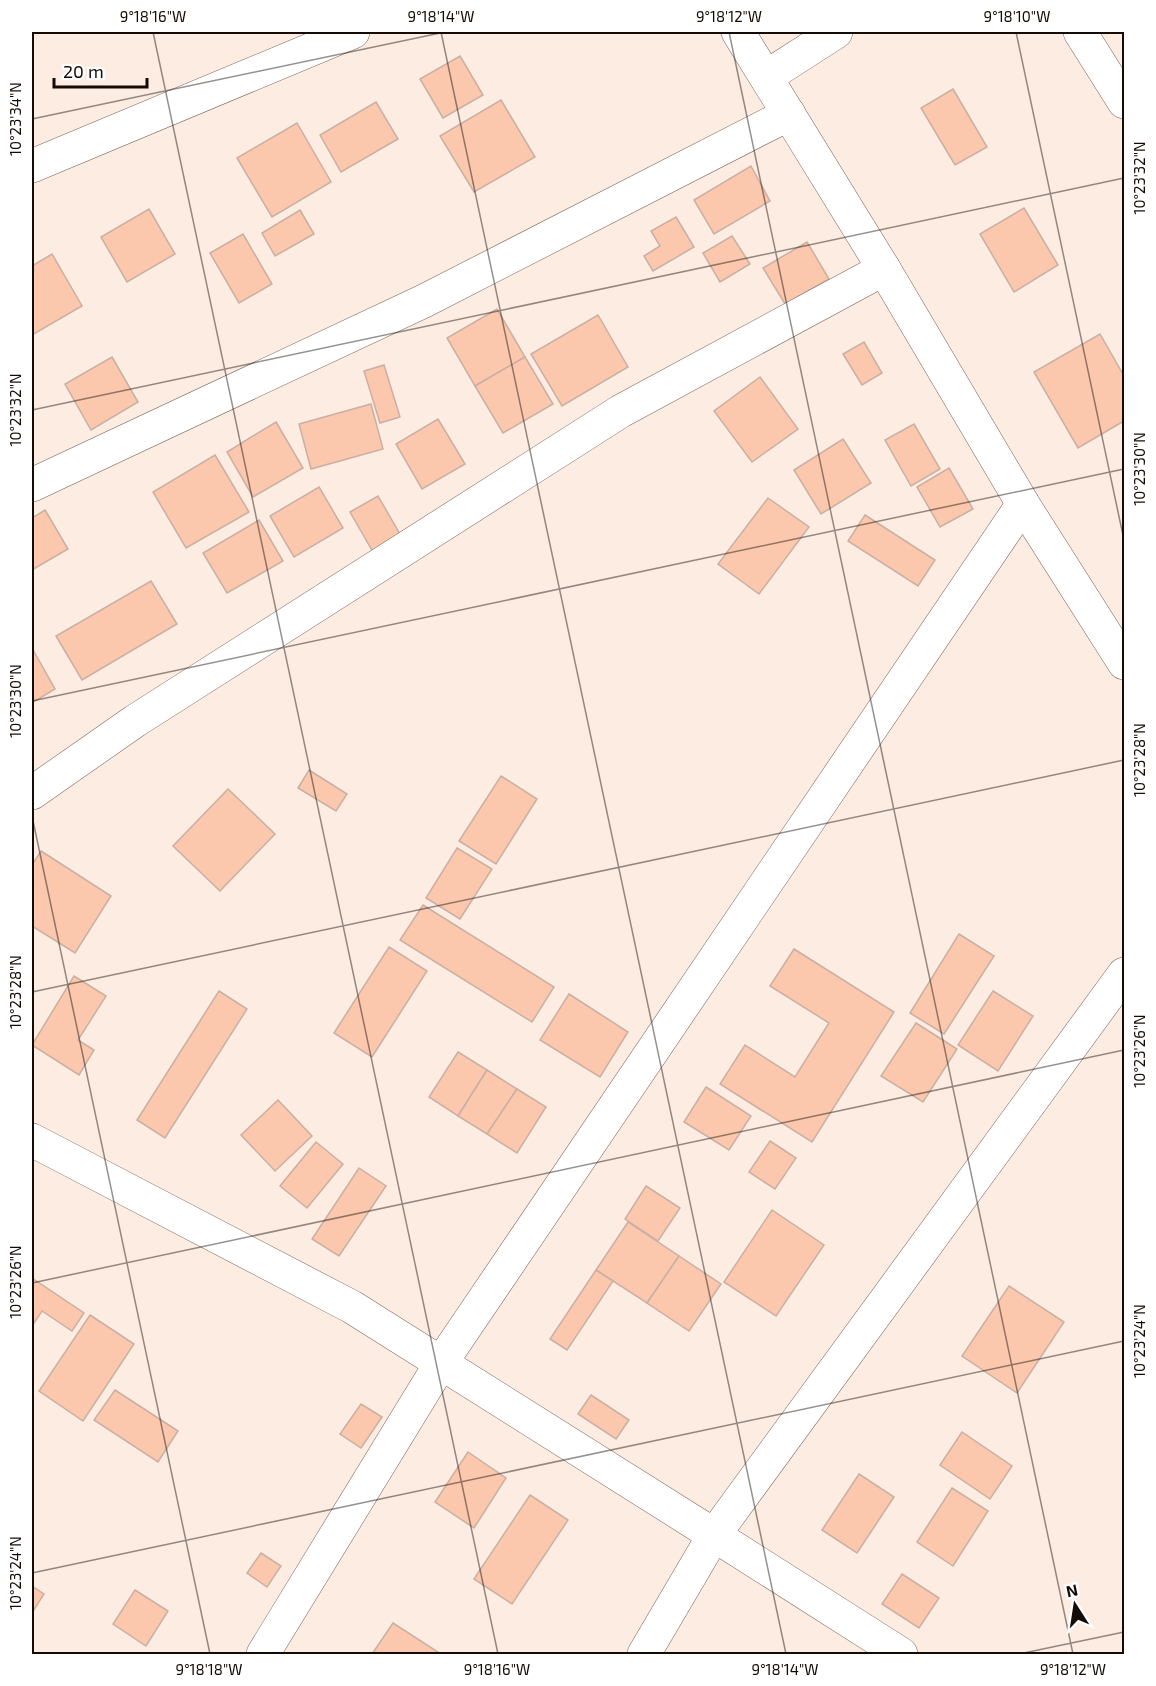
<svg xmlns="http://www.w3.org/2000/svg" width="1156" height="1686" font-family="'Exo 2',sans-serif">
<rect width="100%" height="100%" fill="#fcece2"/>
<!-- building -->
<g fill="#fbc7ad" stroke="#cbafa2" stroke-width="1.5">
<path d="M460 56 483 95 443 118 420 79Z"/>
<path d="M953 89 987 147 955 165 921 108Z"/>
<path d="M501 100 535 157 474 192 440 136Z"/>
<path d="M376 102 398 139 341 172 320 135Z"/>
<path d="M297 123 331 182 272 217 237 158Z"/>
<path d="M751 166 770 201 714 234 694 200Z"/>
<path d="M1024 208 1058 265 1014 292 980 234Z"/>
<path d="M149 209 175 254 127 282 101 237Z"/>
<path d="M300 210 314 234 275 256 262 233Z"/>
<path d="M676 217 694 247 653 271 644 256 660 246 651 231Z"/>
<path d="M243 234 272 284 239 303 210 253Z"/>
<path d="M732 236 750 264 720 282 703 253Z"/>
<path d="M807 242 829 279 785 304 763 268Z"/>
<path d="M52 254 82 306 32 335V266Z"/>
<path d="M497 309 525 357 475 386 447 338Z"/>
<path d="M598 315 628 367 562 406 531 354Z"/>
<path d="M1100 334 1124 376V421L1078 448 1034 372Z"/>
<path d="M864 342 882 373 862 385 843 354Z"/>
<path d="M112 357 138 402 91 430 65 384Z"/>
<path d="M525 357 553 404 503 433 475 386Z"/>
<path d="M384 365 400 417 380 423 364 371Z"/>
<path d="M760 377 798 429 752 462 714 411Z"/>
<path d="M371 404 383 449 311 469 299 424Z"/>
<path d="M438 419 465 464 422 489 396 444Z"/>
<path d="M276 422 303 468 253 497 227 452Z"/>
<path d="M914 424 940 469 911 486 885 440Z"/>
<path d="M843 439 871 483 821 514 794 470Z"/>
<path d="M215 455 249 512 186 548 153 492Z"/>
<path d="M949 468 973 509 940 527 917 487Z"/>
<path d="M319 487 343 528 294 557 270 516Z"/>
<path d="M378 496 401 536 373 552 350 512Z"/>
<path d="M768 498 809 527 759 594 718 564Z"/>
<path d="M45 510 68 549 32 570V518Z"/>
<path d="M865 515 935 560 918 586 848 541Z"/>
<path d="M259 520 283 561 227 593 203 553Z"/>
<path d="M151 581 177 624 82 680 56 636Z"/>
<path d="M32 648 55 689 32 703Z"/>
<path d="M309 770 347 794 336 811 298 788Z"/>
<path d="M501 776 537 799 496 864 459 841Z"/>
<path d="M228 789 275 834 220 891 173 846Z"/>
<path d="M457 848 492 869 460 919 426 898Z"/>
<path d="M41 851 111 896 75 953 32 926V865Z"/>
<path d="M423 905 554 987 532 1022 400 940Z"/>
<path d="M959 934 994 956 944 1034 910 1013Z"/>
<path d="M389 947 427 971 372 1057 334 1033Z"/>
<path d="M794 949 894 1012 812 1142 720 1084 745 1045 795 1077 829 1023 770 986Z"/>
<path d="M74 976 106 996 78 1040 94 1050 79 1075 32 1045Z"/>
<path d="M219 991 247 1009 165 1138 137 1120Z"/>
<path d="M993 991 1033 1016 998 1071 958 1045Z"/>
<path d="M569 994 628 1032 600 1077 540 1040Z"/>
<path d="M916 1023 957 1049 923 1102 881 1076Z"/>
<path d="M458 1052 487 1070 458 1116 429 1097Z"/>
<path d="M487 1070 517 1089 487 1134 458 1116Z"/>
<path d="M706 1087 751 1116 729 1150 684 1122Z"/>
<path d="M517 1089 546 1107 517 1153 487 1134Z"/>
<path d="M278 1100 312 1136 275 1171 241 1135Z"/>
<path d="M770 1141 796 1158 775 1189 749 1172Z"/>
<path d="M316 1142 343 1164 307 1208 280 1186Z"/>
<path d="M359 1168 386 1186 339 1256 312 1239Z"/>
<path d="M646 1186 680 1208 658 1241 625 1219Z"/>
<path d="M772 1210 824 1245 776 1316 724 1282Z"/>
<path d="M628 1222 679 1256 647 1303 596 1270Z"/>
<path d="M679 1256 721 1284 689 1331 647 1303Z"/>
<path d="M596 1270 613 1281 567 1350 550 1339Z"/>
<path d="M32 1278 84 1313 72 1331 42 1311 32 1326Z"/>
<path d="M1009 1286 1064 1322 1017 1393 962 1356Z"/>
<path d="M90 1315 134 1344 83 1421 39 1391Z"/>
<path d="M115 1390 178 1431 158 1462 94 1420Z"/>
<path d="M591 1395 629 1420 616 1439 578 1414Z"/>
<path d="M361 1404 382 1417 361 1448 340 1434Z"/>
<path d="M962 1432 1012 1466 990 1499 940 1465Z"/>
<path d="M468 1452 506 1478 474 1528 435 1502Z"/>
<path d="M859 1474 894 1497 857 1553 822 1530Z"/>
<path d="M952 1488 988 1511 953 1566 917 1542Z"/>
<path d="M530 1495 568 1520 512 1604 474 1579Z"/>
<path d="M261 1553 281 1566 267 1587 247 1573Z"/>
<path d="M902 1574 939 1598 919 1628 882 1604Z"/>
<path d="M32 1586 44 1594 32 1613Z"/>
<path d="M135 1590 168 1611 146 1646 113 1624Z"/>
<path d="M393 1623 441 1654H372Z"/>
</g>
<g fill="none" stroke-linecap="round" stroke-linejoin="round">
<!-- street casing -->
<g stroke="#7c6557" stroke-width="34">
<g id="street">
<path d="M738 32 884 269 1023 504 1124 663"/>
<path d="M1080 32 1124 102"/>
<path d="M766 77 836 32"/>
<path d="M32 166 353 32"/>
<path d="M32 485 424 301 789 114"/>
<path d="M32 793 135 721 621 411 884 269"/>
<path d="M32 1140 352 1307 714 1535 901 1654"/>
<path d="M263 1654 441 1363 1023 504"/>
<path d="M644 1654 714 1535 1124 974"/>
</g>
</g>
<!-- street -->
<use href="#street" stroke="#fff" stroke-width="33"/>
</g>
<!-- ticks -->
<path fill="none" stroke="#140b06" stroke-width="1.5" stroke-opacity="0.45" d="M153 32 498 1654M441 32 786 1654M729 32 1073 1654M1016 32 1124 540M32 119 445 32M32 410 1124 178M32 701 1124 469M32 816 210 1654M32 992 1124 760M32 1283 1124 1050M32 1573 1124 1341M1019 1654 1124 1632"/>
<!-- border -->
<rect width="1156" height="1686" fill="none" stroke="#ffffff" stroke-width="66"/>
<!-- north arrow -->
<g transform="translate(1075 1605) rotate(348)" stroke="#ffffff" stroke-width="4.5" paint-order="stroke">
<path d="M0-4.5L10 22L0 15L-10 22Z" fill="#140b06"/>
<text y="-9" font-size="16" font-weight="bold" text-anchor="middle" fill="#140b06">N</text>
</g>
<!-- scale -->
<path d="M54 78v9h93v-9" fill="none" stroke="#140b06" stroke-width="3"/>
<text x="63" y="78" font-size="18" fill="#140b06" stroke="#ffffff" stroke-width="4.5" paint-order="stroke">20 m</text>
<rect x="33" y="33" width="1090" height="1620" fill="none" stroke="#140b06" stroke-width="2"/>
<g font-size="15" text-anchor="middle" fill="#140b06">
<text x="153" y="22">9°18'16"W</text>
<text x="441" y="22">9°18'14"W</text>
<text x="729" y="22">9°18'12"W</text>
<text x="1017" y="22">9°18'10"W</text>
<text transform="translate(16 119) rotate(-90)" y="5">10°23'34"N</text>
<text transform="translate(1140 178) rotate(-90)" y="5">10°23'32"N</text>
<text transform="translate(16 410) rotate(-90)" y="5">10°23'32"N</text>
<text transform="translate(1140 469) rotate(-90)" y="5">10°23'30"N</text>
<text transform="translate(16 701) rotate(-90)" y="5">10°23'30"N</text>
<text transform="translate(1140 760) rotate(-90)" y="5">10°23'28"N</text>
<text transform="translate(16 992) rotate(-90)" y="5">10°23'28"N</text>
<text transform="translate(1140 1051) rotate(-90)" y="5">10°23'26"N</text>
<text transform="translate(16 1282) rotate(-90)" y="5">10°23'26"N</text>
<text transform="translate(1140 1341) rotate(-90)" y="5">10°23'24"N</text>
<text transform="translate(16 1573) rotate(-90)" y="5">10°23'24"N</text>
<text x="209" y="1675">9°18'18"W</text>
<text x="497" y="1675">9°18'16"W</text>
<text x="785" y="1675">9°18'14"W</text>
<text x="1073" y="1675">9°18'12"W</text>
</g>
</svg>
